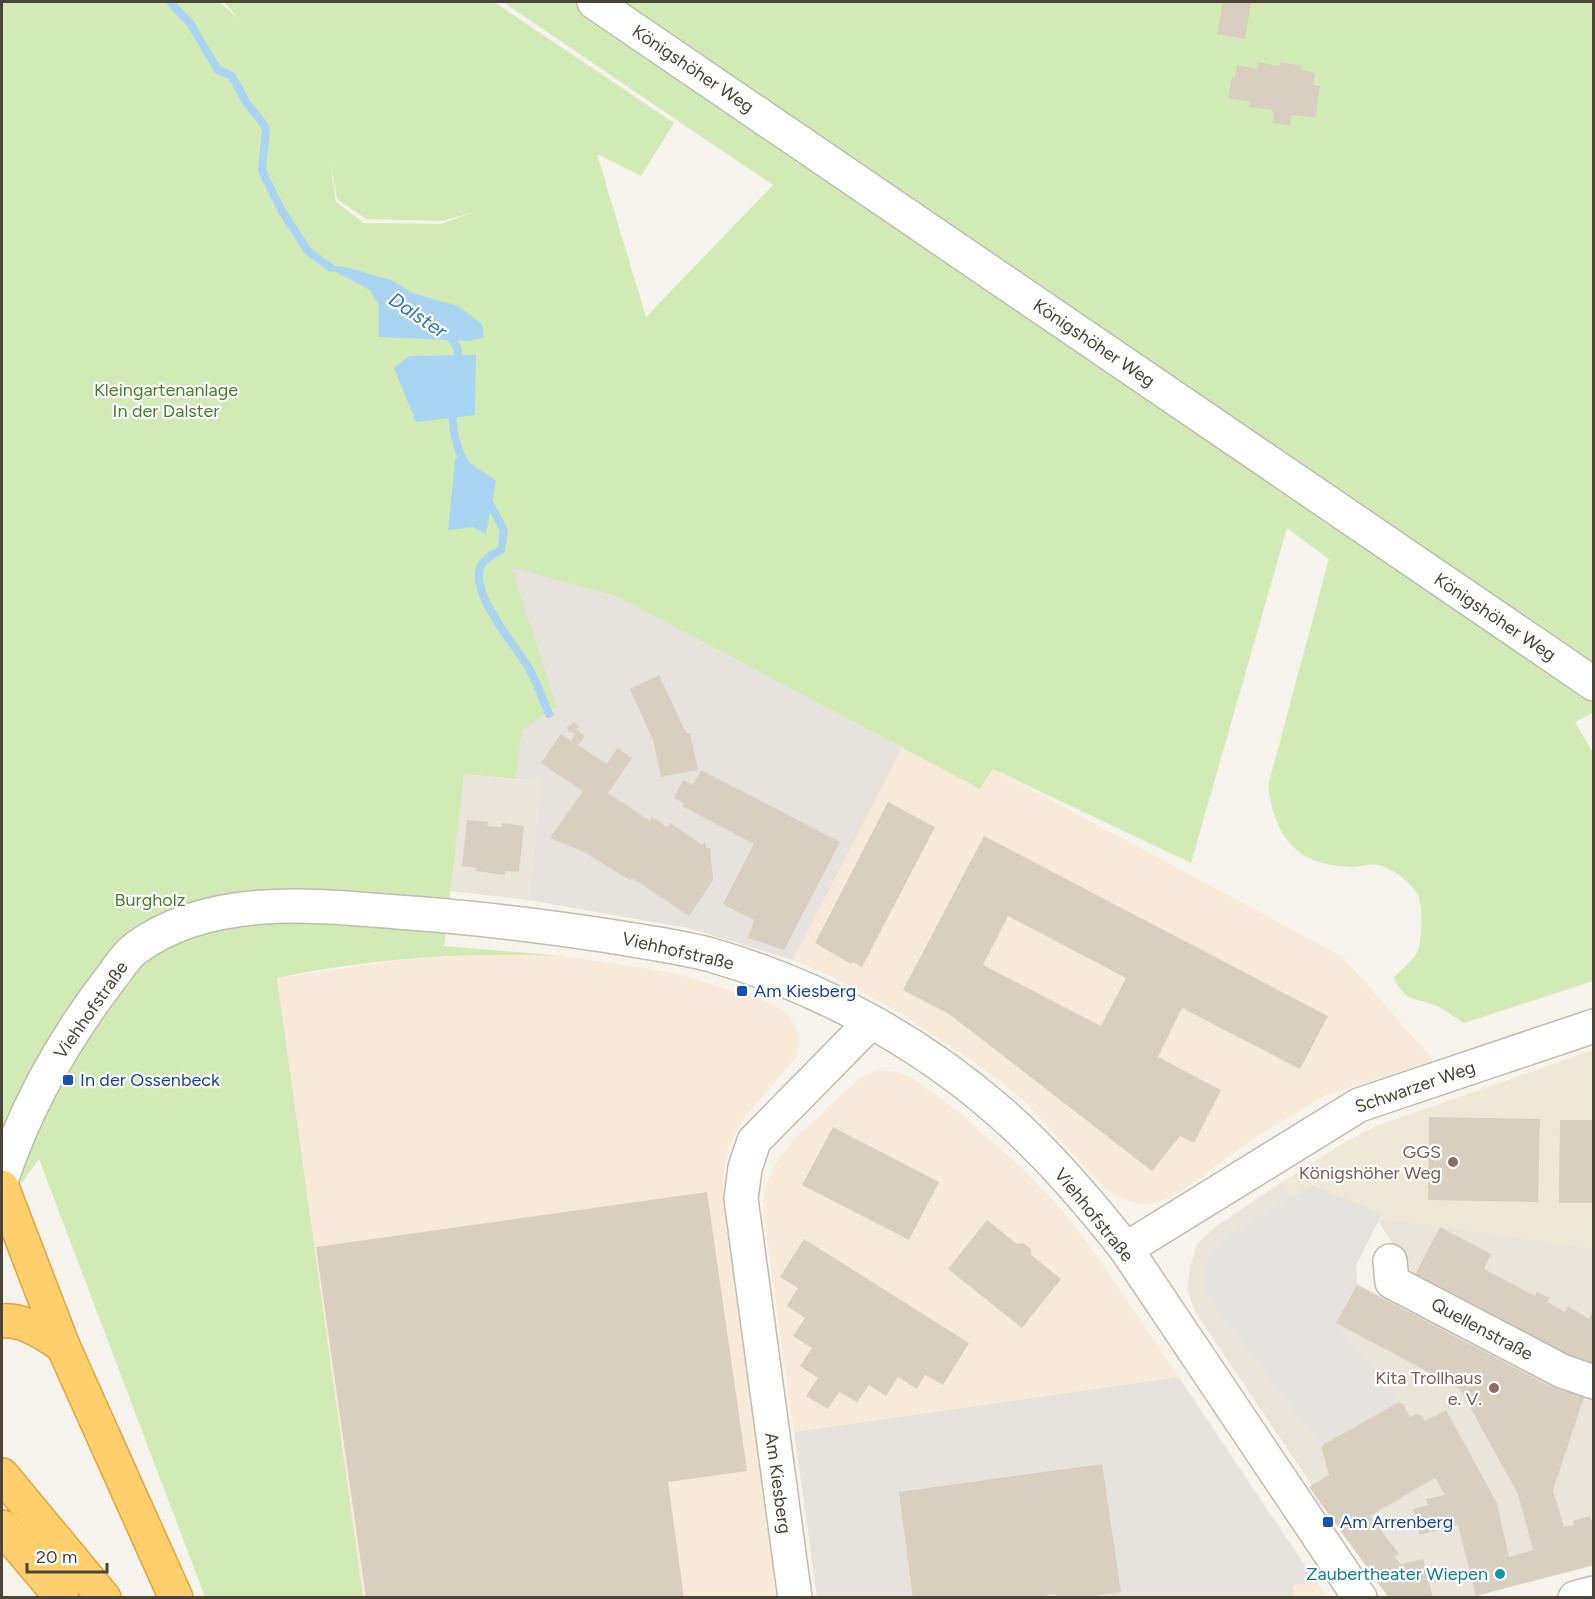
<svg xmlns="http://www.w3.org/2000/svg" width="1595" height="1599" font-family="Figtree,sans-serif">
<rect width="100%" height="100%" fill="#f6f3ec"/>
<!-- residential -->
<g fill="#eae5da">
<path d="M464 774 542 782 528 900 450 891Z"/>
<path d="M1282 1182 1304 1216 1327 1268 1552 1386 1593 1400V1565L1471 1597H1390L1385 1593 1195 1312 1187 1289 1190 1267 1197 1244 1215 1227Z"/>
<path d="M1381 1218 1593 1248V1363L1563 1353 1413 1274 1379 1223Z"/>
</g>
<!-- commercial -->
<g fill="#f7ead8">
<path d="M902 748 980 789 993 769 1343 957 1434 1061 1326 1095 1259 1135 1173 1197 1150 1204H1138L1117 1196 1106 1189 1025 1102 987 1071 902 1014 831 976 793 960Z"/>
<path d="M503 953 564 956 675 973 770 1003 787 1013 796 1028 800 1040 796 1057 743 1119 728 1149 723 1177V1203L778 1597H363L277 978 409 959Z"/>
<path d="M879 1070 898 1072 910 1077 955 1109 1022 1168 1062 1210 1094 1252 1179 1377 794 1432 763 1207 765 1189 774 1166 791 1142 851 1086 863 1076Z"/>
<path d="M1316 1582 1328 1597H1294L1292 1585Z"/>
</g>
<!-- industrial -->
<g fill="#e6e2dd">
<path d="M510 566 618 597 902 748 793 960 688 928 528 900 542 782 516 779 522 731 557 706Z"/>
<path d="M1179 1377 1316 1582 1293 1585 1294 1598 817 1597 794 1432Z"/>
</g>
<!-- education -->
<path fill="#efe8d6" d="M1593 1050V1248L1381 1218 1357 1211 1304 1216 1282 1182 1345 1142 1376 1126Z"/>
<!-- green -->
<path fill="#d2eab5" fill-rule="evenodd" d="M2 2H219L238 18 224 2H494L674 123 641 176 597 154 646 317 773 185 503 2H1593L1594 712 1575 722 1593 753V981L1464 1023C1456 1018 1448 1012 1439 1007 1419 997 1404 1004 1394 977 1401 970 1415 959 1418 950 1422 940 1423 905 1418 895 1412 883 1393 869 1379 865 1370 862 1358 868 1348 867 1293 863 1276 837 1268 786L1329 559 1287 528 1191 863 993 769 980 789 618 597 511 567 557 706 522 731 516 779 464 774 444 946 564 956C468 952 371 958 277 978L363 1597H205L39 1159 2 1210ZM330 162 337 199 366 219 442 221 475 212 440 224 364 223 336 202Z"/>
<!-- parking -->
<path fill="#e5e3e0" d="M1312 1185 1382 1214 1356 1266 1357 1285 1336 1323 1399 1402 1321 1446 1207 1296 1204 1281 1206 1263 1213 1249 1224 1237Z"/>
<!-- water -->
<g fill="#a9d4f2">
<path d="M323 265 345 267 391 280 412 293 458 306 482 324 484 337 470 341 379 337V305L370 290Z"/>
<path d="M476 355 475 415 416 422 394 368 410 356Z"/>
<path d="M460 456 496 481 486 534 473 527 448 530 455 460Z"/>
</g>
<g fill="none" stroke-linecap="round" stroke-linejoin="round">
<!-- stream -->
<g stroke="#a9d4f2" stroke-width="8">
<path d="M170 2 190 23 218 70 232 76 246 102 264 125 266 131 262 169 265 177 282 211 308 251 331 268"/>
<path d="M446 334C458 343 460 352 458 366"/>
<path d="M453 406C451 425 456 449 466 465"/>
<path d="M486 497 504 530 501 550C494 554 483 559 480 568 471 595 515 645 528 667 537 681 542 699 549 714"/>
</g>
</g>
<!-- building -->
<g fill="#d8cfc1" fill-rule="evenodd">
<path d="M1223 2H1251L1245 39 1217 34Z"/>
<path d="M1258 62 1279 66 1280 62 1302 66 1301 70 1315 73 1313 85 1320 86 1315 118 1295 115 1291 116 1290 126 1273 123 1274 113 1271 110 1249 107 1250 102 1228 98 1232 77 1235 78 1237 65 1257 69Z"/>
<path d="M659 675 686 733H690L698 770 661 777 653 740 630 689Z"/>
<path d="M574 722 578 727 577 730 585 736 578 745 607 764 617 748 632 758 608 793 650 821 652 817 667 827 670 823 702 845 705 842 706 848H710L713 880 689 916 632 878 630 880 582 851 550 838 583 791 541 763 561 734 571 741 575 733 569 732 567 727Z"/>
<path d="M701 770 840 842 784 950 748 938 754 920 723 904 754 844 682 806 684 803 674 798 683 780 693 785Z"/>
<path d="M888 802 935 827 862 967 853 962 851 964 815 943Z"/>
<path d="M467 820 488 822 487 826 502 827V823L524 826 519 872 505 871V875L476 871V868L462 866Z"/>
<path d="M984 836 1328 1016 1300 1069 1182 1008 1158 1057 1221 1090 1194 1143 1180 1136 1152 1171 949 1014 903 990ZM1008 916 1126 978 1101 1026 983 965Z"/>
<path d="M1429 1117 1540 1119 1538 1202 1428 1200Z"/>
<path d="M1560 1120H1594V1203H1559Z"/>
<path d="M833 1127 939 1182 909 1240 802 1185Z"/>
<path d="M707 1192 747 1471 668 1482 684 1598H366L316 1247Z"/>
<path d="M987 1220 1017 1244 1023 1243 1031 1249V1255L1061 1279 1022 1328 948 1269Z"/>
<path d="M1440 1227 1491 1254 1484 1269 1535 1296 1537 1292 1550 1298 1547 1302 1565 1312 1568 1306 1589 1319 1594 1307V1363L1562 1352 1415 1275Z"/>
<path d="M804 1239 969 1343 943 1385 925 1375 917 1389 898 1377 886 1396 869 1385 857 1402 839 1392 828 1409 806 1396 818 1378 800 1366 812 1348 793 1336 805 1318 787 1306 798 1288 780 1277Z"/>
<path d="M1357 1285 1550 1386 1584 1397 1553 1490 1564 1527 1574 1525 1573 1521 1590 1516 1591 1520H1594V1565L1476 1596 1458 1525 1420 1535 1413 1509 1428 1505 1426 1499 1445 1495 1435 1478 1370 1516 1399 1554 1394 1557 1401 1564 1423 1559 1433 1598H1389L1309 1487 1329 1475 1321 1446 1399 1402 1403 1404 1410 1417 1416 1414 1422 1416 1425 1421 1446 1410 1497 1503 1509 1557 1533 1550 1518 1494 1460 1389 1336 1323Z"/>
<path d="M1102 1464 1121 1592 1080 1598H1056V1594L1032 1598H913L899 1492Z"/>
</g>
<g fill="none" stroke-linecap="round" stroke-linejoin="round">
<!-- minor casing -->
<g stroke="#c2bbae" stroke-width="36">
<g id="minor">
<path d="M594 2 1594 684"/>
<path d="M2 1178C26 1107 64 1039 110 979 118 969 126 955 136 948 210 894 312 905 397 912 470 917 537 925 609 936 643 942 678 946 711 955 816 985 918 1040 1000 1112 1047 1153 1087 1200 1126 1249L1360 1598"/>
<path d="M1126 1249 1359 1105 1594 1026"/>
<path d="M1390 1261 1392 1282 1562 1371 1594 1382"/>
<path d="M795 1598 741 1199 745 1168 754 1141 870 1023"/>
<path d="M1575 1598 1594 1593"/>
</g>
</g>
<!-- highway casing -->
<g stroke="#e0a43c" stroke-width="36">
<g id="highway">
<path d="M2 1187 63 1346 176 1598"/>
<path d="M2 1321C24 1319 45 1334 63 1346"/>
<path d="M2 1475 104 1598"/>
<path d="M2 1527 62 1598"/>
</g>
</g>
<!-- minor -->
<use href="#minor" stroke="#fff" stroke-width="33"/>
<!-- highway -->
<use href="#highway" stroke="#ffcf6e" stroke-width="33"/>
</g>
<!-- markers -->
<g fill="#1a4fb4" stroke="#fff" stroke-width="2">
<rect x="736" y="985" width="12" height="12" rx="3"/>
<rect x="62" y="1074" width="12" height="12" rx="3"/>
<rect x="1322" y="1516" width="12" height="12" rx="3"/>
</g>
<g fill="#8d6e63" stroke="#fff" stroke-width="2">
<circle cx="1453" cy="1162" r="6"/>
<circle cx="1494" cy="1388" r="6"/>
</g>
<circle fill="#0f9aa8" stroke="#fff" stroke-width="2" cx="1500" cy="1574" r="6"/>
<g text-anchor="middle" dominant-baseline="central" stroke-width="4.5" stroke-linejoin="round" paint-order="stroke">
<!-- street labels -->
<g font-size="18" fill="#4b4439" stroke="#fff">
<text transform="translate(693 69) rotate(34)">Königshöher Weg</text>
<text transform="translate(1094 343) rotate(34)">Königshöher Weg</text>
<text transform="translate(1495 617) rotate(34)">Königshöher Weg</text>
<text transform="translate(678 951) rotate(13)">Viehhofstraße</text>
<text transform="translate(91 1010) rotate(-55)">Viehhofstraße</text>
<text transform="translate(1415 1087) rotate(-19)">Schwarzer Weg</text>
<text transform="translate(1094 1215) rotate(51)">Viehhofstraße</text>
<text transform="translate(1482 1329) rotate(28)">Quellenstraße</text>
<text transform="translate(778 1483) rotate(82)">Am Kiesberg</text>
</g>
<!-- park labels -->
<g font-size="18" fill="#4a7f2a" stroke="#fff">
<text x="166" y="390">Kleingartenanlage<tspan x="166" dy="21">In der Dalster</tspan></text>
<text x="150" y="900">Burgholz</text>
</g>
<!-- transit labels -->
<g font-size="18" fill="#164399" stroke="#fff" text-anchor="start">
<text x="754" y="991">Am Kiesberg</text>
<text x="80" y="1080">In der Ossenbeck</text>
<text x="1340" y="1522">Am Arrenberg</text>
</g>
<!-- education labels -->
<g font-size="18" fill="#785e54" stroke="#fff" text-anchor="end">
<text x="1441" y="1152">GGS<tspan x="1441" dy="21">Königshöher Weg</tspan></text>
<text x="1482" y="1378">Kita Trollhaus<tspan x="1482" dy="21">e. V.</tspan></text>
</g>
<!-- culture labels -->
<g font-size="18" fill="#0d838f" stroke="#fff" text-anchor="end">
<text x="1488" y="1574">Zaubertheater Wiepen</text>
</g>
<!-- water labels -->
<g font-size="20" font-style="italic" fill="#2e7ab2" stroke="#fff">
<text transform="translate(418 315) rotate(34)">Dalster</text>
</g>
</g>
<!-- border -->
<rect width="1595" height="1599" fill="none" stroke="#4b4439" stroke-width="6"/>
<!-- scale -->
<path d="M27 1563v9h80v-9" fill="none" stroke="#4b4439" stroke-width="3"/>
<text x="36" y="1563" font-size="18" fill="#4b4439" stroke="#ffffff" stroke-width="4.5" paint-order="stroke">20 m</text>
</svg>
